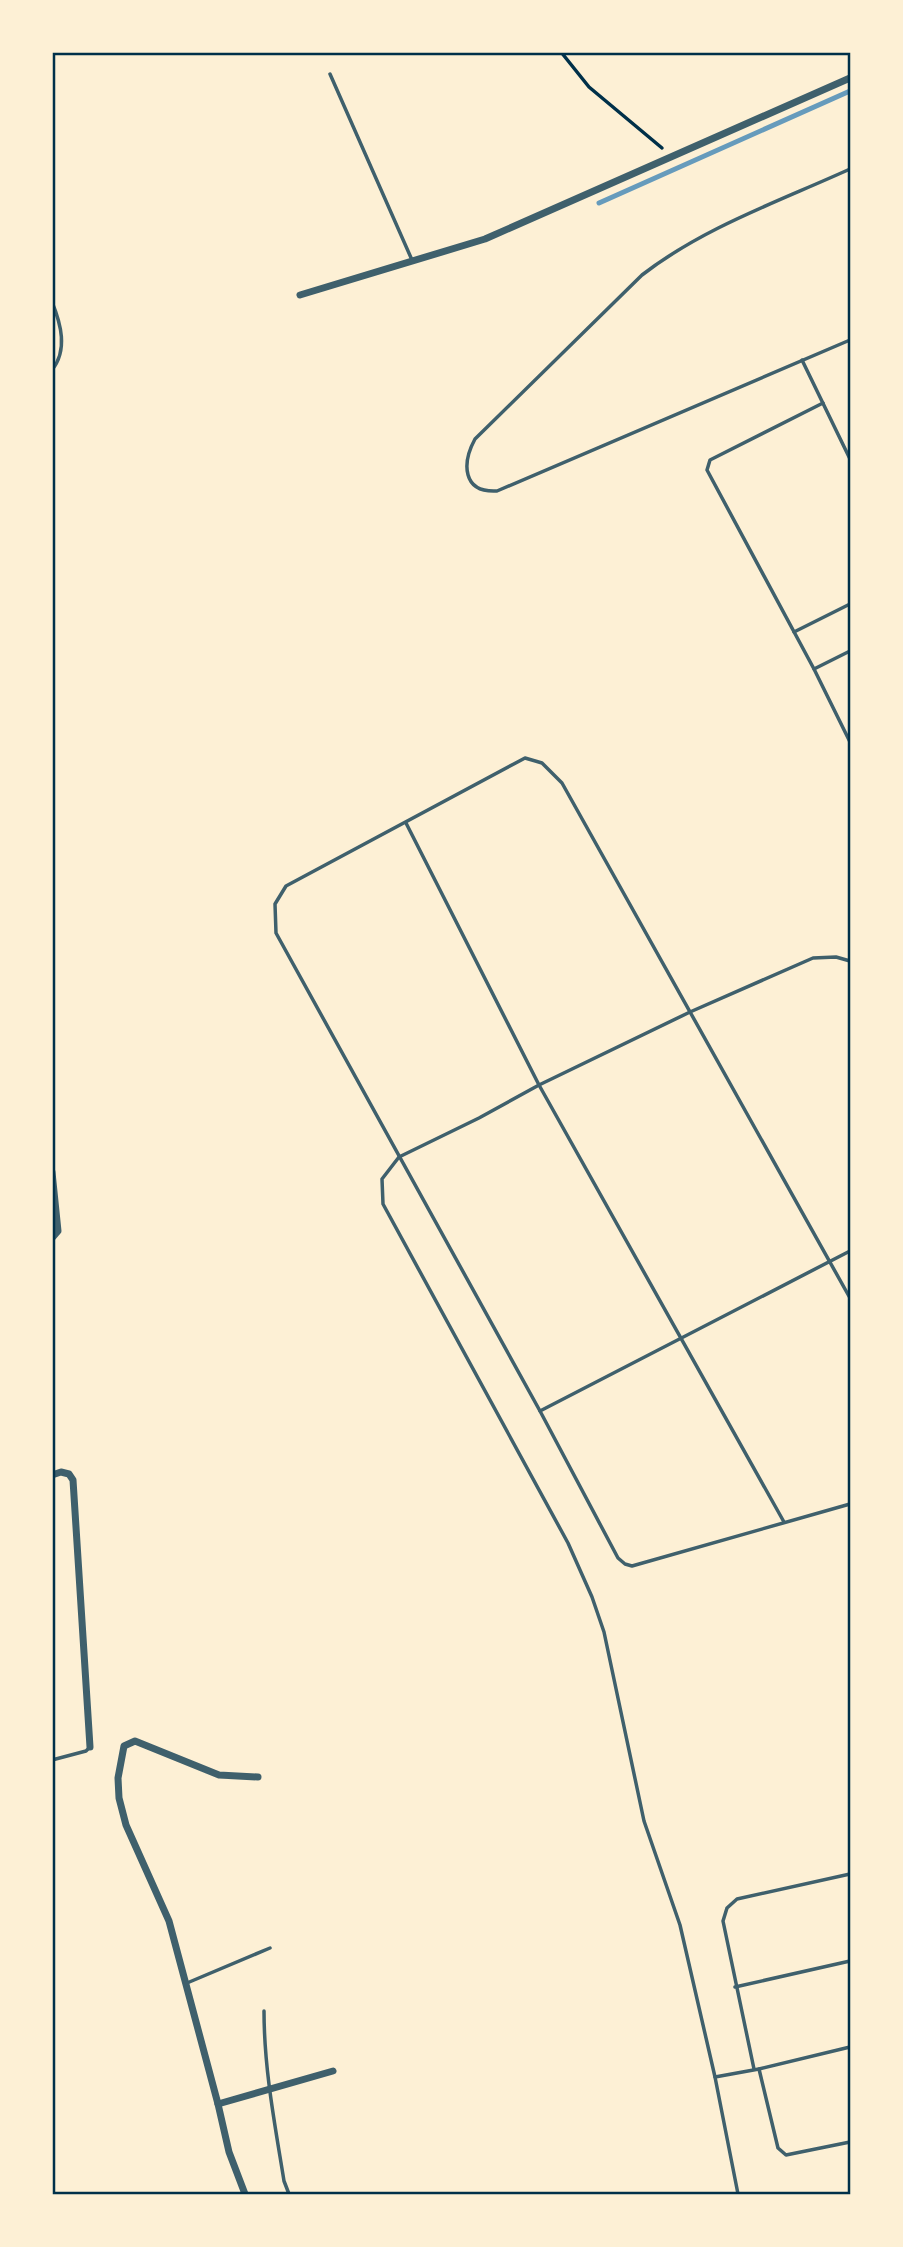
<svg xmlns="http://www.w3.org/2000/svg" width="903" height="2247" font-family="'Fira Sans',sans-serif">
<rect width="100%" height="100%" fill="#fdf0d5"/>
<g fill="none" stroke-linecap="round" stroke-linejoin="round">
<!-- stream -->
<path stroke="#669bbc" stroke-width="5" d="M599 203 850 91"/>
<!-- path -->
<path stroke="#003049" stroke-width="3.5" d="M561 52 589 87 662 148"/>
<!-- service -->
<g stroke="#3f606c" stroke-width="3.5">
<path d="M330 74 412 260"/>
<path d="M850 169C780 201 704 227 642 275L475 439C462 463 462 493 497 491L850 340"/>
<path d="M52 302C61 324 68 350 52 370"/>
<path d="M802 360 850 459"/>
<path d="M823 403 710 460 707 470 814 669 850 742"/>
<path d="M794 632 850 604"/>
<path d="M814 669 850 651"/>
<path d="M406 823 539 1085 784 1522"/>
<path d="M850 1298 562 783 542 763 525 758 286 886 275 904 276 933 540 1411 618 1558 625 1564 632 1566 850 1504"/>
<path d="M540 1411 850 1251"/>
<path d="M52 1760 86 1751 90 1747"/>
<path d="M187 1983 270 1948"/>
<path d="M735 1987 850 1961"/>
<path d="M264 2011C264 2069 275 2125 284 2181L289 2194"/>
<path d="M754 2069 723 1921 727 1908 737 1899 850 1874"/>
<path d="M759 2069 778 2148 786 2155 850 2142"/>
<path d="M715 2077 759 2069 850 2047"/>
<path d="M738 2194 715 2077 680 1925 644 1821 604 1632 592 1597 568 1543 383 1204 382 1179 399 1157 479 1118 539 1085 690 1012 813 958 836 957 850 961"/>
</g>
<!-- minor -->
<g stroke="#3f606c" stroke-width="7">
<path d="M300 295 485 239 850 78"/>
<path d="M52 1172 58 1231 52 1238"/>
<path d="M52 1475 61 1472 69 1474 73 1480 90 1747"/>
<path d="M218 2104 333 2071"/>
<path d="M245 2194 229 2152 218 2104 169 1921 126 1825 119 1798 118 1778 124 1746 135 1741 219 1775 258 1777"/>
</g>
</g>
<!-- border -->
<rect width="903" height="2247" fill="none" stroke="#fdf0d5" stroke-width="108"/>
<rect x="54" y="54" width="795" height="2139" fill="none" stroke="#003049" stroke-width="2.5"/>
</svg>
